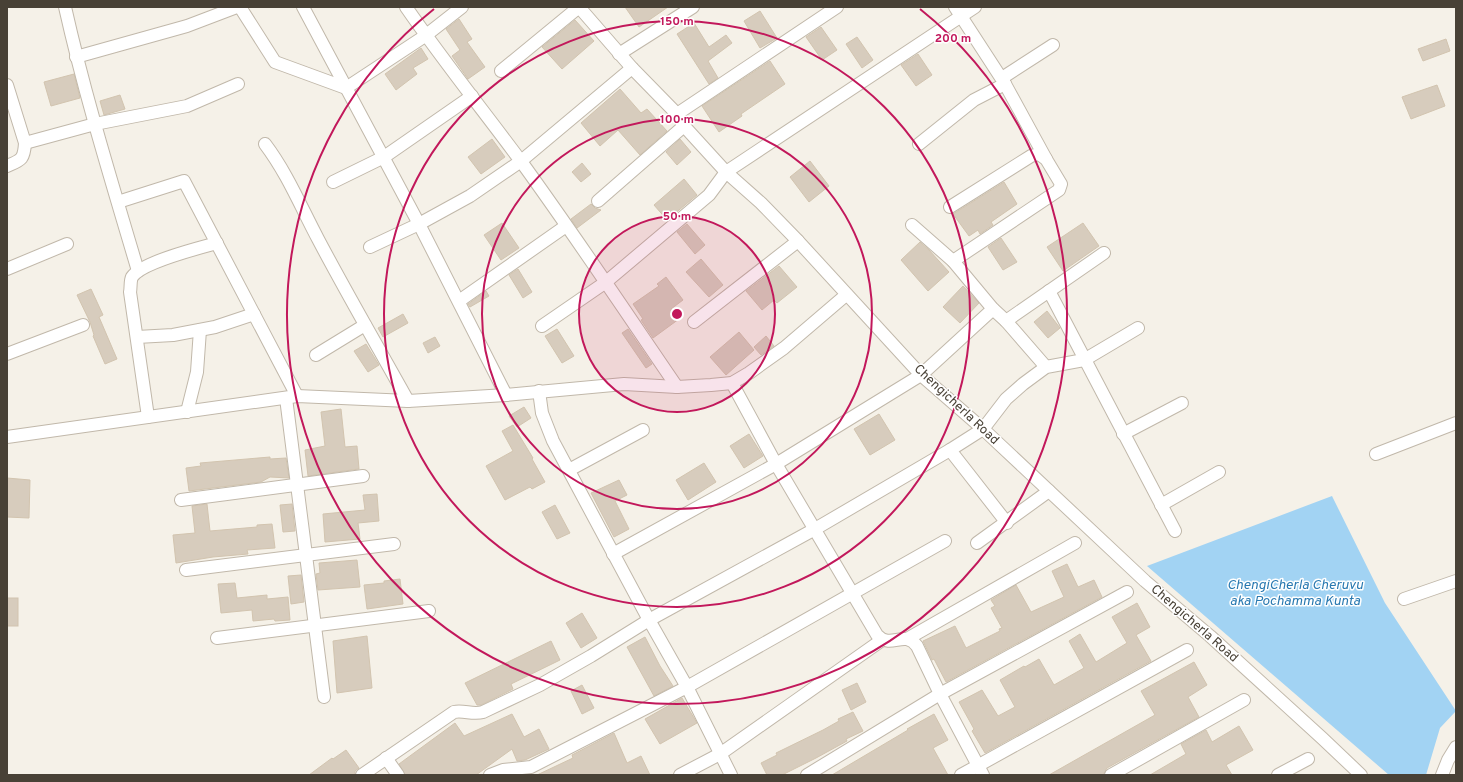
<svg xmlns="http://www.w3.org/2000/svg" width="1463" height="782" font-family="Overpass,sans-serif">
<rect width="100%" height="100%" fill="#f5f1e8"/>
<!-- water -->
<path fill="#a2d3f3" d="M1332 496 1385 603 1456 711 1440 728 1426 775H1389L1147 566Z"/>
<!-- building -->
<g fill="#d7ccbd" stroke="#d2c4af">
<path d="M625 7H668L639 27Z"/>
<path d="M760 11 777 38 760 48 744 21Z"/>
<path d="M459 19 472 39 467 42 485 67 468 79 452 56 460 50 446 29Z"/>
<path d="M575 20 594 41 562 69 542 47Z"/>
<path d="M694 23 709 47 726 35 732 43 708 61 718 78 709 84 677 34Z"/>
<path d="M821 27 837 50 822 60 806 37Z"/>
<path d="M857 37 873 60 862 68 846 44Z"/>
<path d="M1446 39 1450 51 1423 61 1418 49Z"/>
<path d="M421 48 428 59 413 68 417 74 396 90 385 74Z"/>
<path d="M918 54 932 75 916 86 901 65Z"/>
<path d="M770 61 785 84 741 114 742 116 719 132 702 106Z"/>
<path d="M74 74 80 98 51 106 44 82Z"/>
<path d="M1437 85 1445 106 1411 119 1402 97Z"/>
<path d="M620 89 641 113 647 109 667 131 640 155 618 130 600 146 581 123Z"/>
<path d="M120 95 125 109 104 115 100 101Z"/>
<path d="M492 139 505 157 481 174 468 157Z"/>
<path d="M680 139 691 152 677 165 666 152Z"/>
<path d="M810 161 829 186 809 202 790 177Z"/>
<path d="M582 163 591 174 581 182 572 172Z"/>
<path d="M684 179 697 195 667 220 654 205Z"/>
<path d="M1004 182 1017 204 991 222 993 225 980 234 978 230 969 236 953 214Z"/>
<path d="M591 204 595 208 601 210 577 228 571 219Z"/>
<path d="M502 223 519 248 501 260 484 235Z"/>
<path d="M1083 223 1099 246 1063 271 1047 247Z"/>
<path d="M687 224 705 245 695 254 677 232Z"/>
<path d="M1001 238 1017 262 1003 270 988 247Z"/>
<path d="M920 242 929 250 949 272 928 291 901 260Z"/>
<path d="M701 259 723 285 709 297 686 272Z"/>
<path d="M779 266 797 287 777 303 774 300 762 310 746 291Z"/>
<path d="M518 269 532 292 523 298 509 275Z"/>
<path d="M666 277 683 300 671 309 679 319 653 338 641 320 643 319 633 304 659 286 657 284Z"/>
<path d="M963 286 979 303 960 323 943 307Z"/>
<path d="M91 289 103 315 99 317 117 359 105 364 93 336 94 335 90 322 77 295Z"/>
<path d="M486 291 489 296 470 307 468 304Z"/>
<path d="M1047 311 1060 328 1048 338 1034 322Z"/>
<path d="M403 314 408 323 383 337 378 328Z"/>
<path d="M557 329 574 356 562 363 545 336Z"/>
<path d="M628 329 652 364 646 368 622 333Z"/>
<path d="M739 332 754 350 726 375 710 357Z"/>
<path d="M766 336 774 346 761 355 754 347Z"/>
<path d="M435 337 440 346 428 353 423 343Z"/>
<path d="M366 344 379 365 368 372 354 351Z"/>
<path d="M524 407 531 418 517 427 509 416Z"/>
<path d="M341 409 345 447 357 446 359 469 308 476 305 450 325 446 321 412Z"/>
<path d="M879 414 895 440 870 455 854 429Z"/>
<path d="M513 425 533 458 532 459 545 482 532 489 530 487 505 500 486 466 513 451 502 431Z"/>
<path d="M749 434 763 456 744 468 730 446Z"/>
<path d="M270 457V459L286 458 289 478 270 477 261 482 189 491 186 468 201 466 200 463Z"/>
<path d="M704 463 716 482 688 500 676 480Z"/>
<path d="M7 478 30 480 29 518 7 517Z"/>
<path d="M619 480 627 495 615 501 629 529 614 537 591 493Z"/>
<path d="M377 494 379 521 358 523 360 539 325 542 323 514 365 510 363 495Z"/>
<path d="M207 504 210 531 257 527V525L272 524 275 548 247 550 248 554 213 557 176 563 173 535 195 533 192 506Z"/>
<path d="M292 504 295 531 283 532 280 505Z"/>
<path d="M555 505 570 533 557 539 542 512Z"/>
<path d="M357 560 360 587 318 590 316 574 320 573 319 563Z"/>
<path d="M1067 564 1078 587 1094 580 1102 597 946 682 934 659 932 660 923 641 955 626 966 648 1000 631 999 629 1002 628 991 608 995 606 991 600 1016 585 1031 612 1064 597 1052 571Z"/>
<path d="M301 575 304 602 291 604 288 576Z"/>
<path d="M400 579 403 604 367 609 364 585 384 583V581Z"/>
<path d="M235 583 237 598 267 595V599L288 597 290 620 275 621 274 619 253 621 252 610 221 613 218 584Z"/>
<rect x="7" y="598" width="11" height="28"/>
<path d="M1137 603 1150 627 1136 635 1151 661 985 753 972 731 974 729 959 702 982 690 998 716 1015 707 1000 680 1024 666 1025 667 1039 659 1054 685 1084 668 1069 641 1080 634 1096 662 1127 643 1112 617Z"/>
<path d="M582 613 597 638 581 648 566 623Z"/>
<path d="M367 636 372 688 337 693 333 641Z"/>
<path d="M645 637 660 666 673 686 654 696 627 647Z"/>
<path d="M551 641 560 660 511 684 513 689 481 705H477L465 683Z"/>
<path d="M1194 662 1207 685 1188 697 1199 717 1107 768 1103 775H1049L1155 715 1141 691Z"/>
<path d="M857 683 866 702 851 710 842 690Z"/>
<path d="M582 685 594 708 582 714 571 691Z"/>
<path d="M682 698 697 723 660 744 645 719Z"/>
<path d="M853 712 863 731 846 739 847 741 816 758 782 775H767L761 763 777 755 776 753 823 730 839 721 838 719Z"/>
<path d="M512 714 524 737 539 729 549 749 525 760 517 761 512 749 476 775H405L399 764 455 723 464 736Z"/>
<path d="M934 714 948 740 933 748 948 775H832L908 730 907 729Z"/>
<path d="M1239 726 1253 750 1226 765 1232 775H1150L1186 754 1181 744 1206 730 1212 742Z"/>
<path d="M614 733 627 763 641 756 650 775H537L573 758 572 755Z"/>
<path d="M346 750 359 768 355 771V775H309L332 758 333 759Z"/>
</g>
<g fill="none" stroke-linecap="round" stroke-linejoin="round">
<!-- minor casing -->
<g stroke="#c1b8aa" stroke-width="14">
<g id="minor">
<path d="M65 7C85 96 112 183 138 271"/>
<path d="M240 7 275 62 346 88 425 36 462 7"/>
<path d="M303 7 419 224 506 395"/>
<path d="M406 7C442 59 482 109 520 160 574 234 625 311 677 387"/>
<path d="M619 54 693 7"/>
<path d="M76 57 187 26 237 7"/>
<path d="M501 71 579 7 632 68 677 114 684 126 726 172 761 203 798 241 921 375 983 429 1145 581 1210 636 1322 738 1361 775"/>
<path d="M1002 78 1053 45"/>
<path d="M1005 84 1046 159"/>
<path d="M7 85 25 143C24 160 21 160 7 166"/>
<path d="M677 114 837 7"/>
<path d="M25 143 95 124 187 106 238 84"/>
<path d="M265 144C287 173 301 207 318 239 347 294 378 347 408 401"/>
<path d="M919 144 974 100 1005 84 955 7"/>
<path d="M333 182 384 157 472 96"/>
<path d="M598 201 684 126"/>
<path d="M118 202 184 181 297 396"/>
<path d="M950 207 1031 156 1039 154 1046 159 1061 184 1059 190 953 261"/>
<path d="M912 225 953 261 993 309 1006 321 1046 367"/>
<path d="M370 247 419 224 470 196 521 161 632 68"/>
<path d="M7 269 67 244"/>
<path d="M1049 291 1175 531"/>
<path d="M459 301 566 226"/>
<path d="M1006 321 1104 253"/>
<path d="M694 322 798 241"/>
<path d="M542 326 606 282 709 195 726 172 975 7"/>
<path d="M137 337 173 335 215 327 254 314"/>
<path d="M7 354 83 325"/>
<path d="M316 355 365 325"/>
<path d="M732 383 776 464 877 635C891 650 904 629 917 646L940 694 983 775"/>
<path d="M539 391 542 413 553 441 649 620 687 687 731 775"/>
<path d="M286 398 324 697"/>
<path d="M187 412 197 372 200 330"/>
<path d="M148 417 130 292C131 288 130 281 132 277 142 262 199 248 217 243"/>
<path d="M1123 434 1182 403"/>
<path d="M7 437 297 396 408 401 506 395 624 384 677 387 711 385 732 383 749 373 784 348 846 295"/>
<path d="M950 450 1007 523"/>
<path d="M1376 454 1456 423"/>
<path d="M569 470 643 430"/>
<path d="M181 500 363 476"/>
<path d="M1161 505 1219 472"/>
<path d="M977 543 1049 491"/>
<path d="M613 554 776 464 921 375 993 309"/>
<path d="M186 570 394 544"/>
<path d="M1404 599 1456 581"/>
<path d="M217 638 429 611"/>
<path d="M907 639 1075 543"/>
<path d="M386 758 398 775"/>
<path d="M362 775 454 712C464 710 473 715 483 712L540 685 591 656 649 620 815 529 950 450 983 429 1006 399 1023 384 1046 367 1084 360 1138 328"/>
<path d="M490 775 503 770 531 767 687 687 945 541"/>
<path d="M680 775 720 754 882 640"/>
<path d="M807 775 940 694 1127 592"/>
<path d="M961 775 1187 650"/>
<path d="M1111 775 1244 700"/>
<path d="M1278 775 1308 759"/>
<path d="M1442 775 1448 760 1456 747"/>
</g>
</g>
<!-- minor -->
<use href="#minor" stroke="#fff" stroke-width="12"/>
</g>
<!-- distance rings -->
<circle cx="677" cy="314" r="98" fill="#c2185b" fill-opacity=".12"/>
<g fill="none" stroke="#c2185b" stroke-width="2">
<circle cx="677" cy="314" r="98"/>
<circle cx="677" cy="314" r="195"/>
<circle cx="677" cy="314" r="293"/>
<path d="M920 9A390 390 0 1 1 434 9"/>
</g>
<g text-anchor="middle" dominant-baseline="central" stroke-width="3" stroke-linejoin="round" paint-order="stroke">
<!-- street labels -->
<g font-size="13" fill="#484136" stroke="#fff">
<text transform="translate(956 405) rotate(43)">Chengicherla Road</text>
<text transform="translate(1194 624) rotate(41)">Chengicherla Road</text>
</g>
<!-- water labels -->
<g font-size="14" font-style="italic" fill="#2979b1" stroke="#fff">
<text x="1295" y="585">ChengiCherla Cheruvu<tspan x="1295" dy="16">aka Pochamma Kunta</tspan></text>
</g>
</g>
<circle cx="677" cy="314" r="6" fill="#c2185b" stroke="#fff" stroke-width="2"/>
<g font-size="12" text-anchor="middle" font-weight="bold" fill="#c2185b" stroke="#fff" stroke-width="3" stroke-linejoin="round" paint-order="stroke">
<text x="677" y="25">150 m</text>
<text x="953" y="42">200 m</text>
<text x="677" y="123">100 m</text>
<text x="677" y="220">50 m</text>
</g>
<!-- border -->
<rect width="1463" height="782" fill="none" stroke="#484136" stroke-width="16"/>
</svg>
